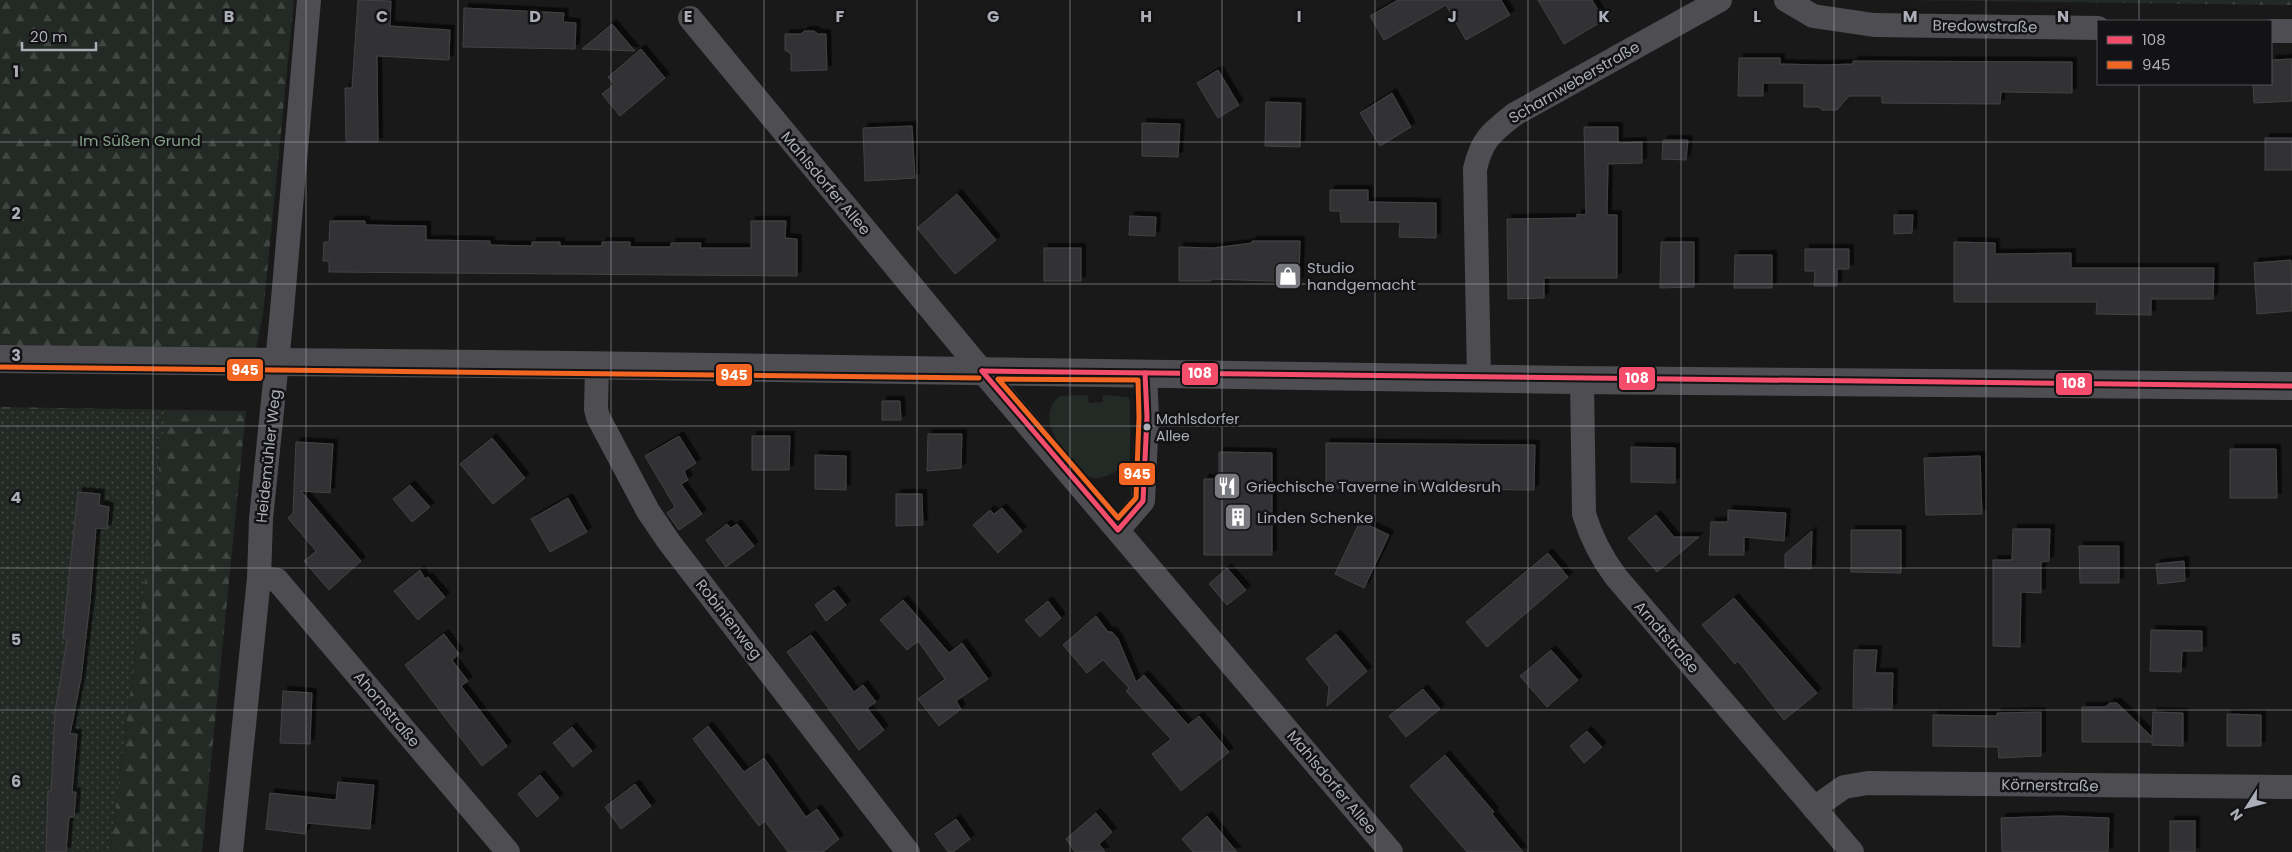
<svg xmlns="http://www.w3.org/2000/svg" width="2292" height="852" font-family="Poppins,sans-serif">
<defs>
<pattern id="forest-firs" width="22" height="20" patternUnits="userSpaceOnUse" patternTransform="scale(1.25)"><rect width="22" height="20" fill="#232924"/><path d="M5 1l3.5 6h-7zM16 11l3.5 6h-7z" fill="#404642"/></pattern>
<pattern id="garden-dots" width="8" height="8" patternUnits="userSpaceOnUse" patternTransform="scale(1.25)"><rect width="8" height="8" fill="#232924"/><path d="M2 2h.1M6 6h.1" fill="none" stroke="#404642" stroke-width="1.8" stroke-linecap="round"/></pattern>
<filter id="shadow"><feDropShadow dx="4.5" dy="-4.5" stdDeviation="0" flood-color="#0009"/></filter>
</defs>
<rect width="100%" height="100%" fill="#191919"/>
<!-- green -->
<path fill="#232924" d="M1088 395 1089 403 1103 402V395L1127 397 1130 400V460C1121 469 1106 480 1092 478 1082 476 1078 468 1072 461 1057 443 1037 417 1059 396Z"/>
<!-- forest -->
<g fill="url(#forest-firs)">
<path d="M0 0H294L263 314 255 354 0 351Z"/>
<path d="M1906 0H2292V5Z"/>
<path d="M0 407 246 411 202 852H110L166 412 0 409Z"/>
</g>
<!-- garden -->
<path fill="url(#garden-dots)" d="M0 409 166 412 110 852H0Z"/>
<!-- building -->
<g fill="#333334" stroke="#424245" filter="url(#shadow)">
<path d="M358 0 391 1 390 26 450 30 449 60 377 56 378 142H346L345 88H352Z"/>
<path d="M1398 0H1501L1510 15 1466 40 1446 5 1384 40 1370 16Z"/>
<path d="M1538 0H1592L1604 20 1564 44Z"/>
<path d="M464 8 564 13 563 22 576 23 575 49 463 47Z"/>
<path d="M612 24 635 51 582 49Z"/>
<path d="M804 31H814L818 34H826L827 70 791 71V54L785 50V34H801Z"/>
<path d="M641 49 665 78 620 116 602 94 614 84 608 77Z"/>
<path d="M1739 58H1780V64L1824 65 1853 64V61L2072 62V93L2001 92 2000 104 1882 103V96H1849L1837 110H1822L1819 107H1804V83H1763V96H1738Z"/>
<path d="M2292 59V101L2254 103 2253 84H2271V60Z"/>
<path d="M1218 70 1239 105 1218 118 1197 83Z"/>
<path d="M1392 93 1411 127 1380 146 1360 113Z"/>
<path d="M1266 102 1301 103 1300 147 1265 146Z"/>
<path d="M1142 123 1180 124 1178 157 1142 156Z"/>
<path d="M912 126 915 178 865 181 863 128Z"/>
<path d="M1584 127H1618V143L1642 142V163L1608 164 1607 215H1617V278H1544V298L1508 299 1507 219 1577 218V214L1586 215Z"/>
<rect x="2265" y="138" width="27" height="32"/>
<path d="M1663 140H1688L1686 160 1662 159Z"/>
<path d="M1330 190H1368V202L1436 203V238L1399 237 1400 222H1341L1340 211H1330Z"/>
<path d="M957 194 996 240 955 274 917 228Z"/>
<path d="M1894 215H1913L1912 233 1894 234Z"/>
<path d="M1130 216 1156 217 1155 236 1129 235Z"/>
<path d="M330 221H365V225L426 226V240L490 241V245L532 246V242H560V246H602V242H630V247H671V243H701L700 248H751V221H786L785 238 797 239V276L329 272V261H323L324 242H329Z"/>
<path d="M1252 241H1300L1299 282 1211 279V281H1179V247L1213 248 1252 243Z"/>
<path d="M1661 242H1694V287L1660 288Z"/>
<path d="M1954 242 1995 243V254L2071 253V268H2214L2213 299H2151V315L2096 314 2097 302H1954Z"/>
<rect x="1044" y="248" width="37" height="33"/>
<path d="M1805 249H1849V269H1837V286H1814L1815 271H1805Z"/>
<path d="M1735 255H1772V288H1734Z"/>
<path d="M2291 260 2292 311 2257 314 2254 263Z"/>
<path d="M882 401H900L901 420H882Z"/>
<path d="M928 434H962L961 468 927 471Z"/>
<path d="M679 436 696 463 684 471 688 480 681 484 702 514 679 530 667 513 675 507 645 456Z"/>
<path d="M752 436H790L789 470H752Z"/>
<path d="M492 438 525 478 493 504 460 464Z"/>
<path d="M296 442 333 444 330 493 301 491 361 561 329 590 304 561 316 551 288 518 293 513Z"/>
<path d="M1326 443 1535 445 1534 490 1326 488Z"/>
<path d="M1631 447 1675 448V483L1631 482Z"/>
<path d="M2230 449H2276L2277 498H2230Z"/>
<path d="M1219 452 1272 453V555H1204V479H1219Z"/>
<path d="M815 455 846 456V490L815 489Z"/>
<path d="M1980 456 1982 514 1926 515 1924 458Z"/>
<path d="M410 485 430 507 412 522 393 499Z"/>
<path d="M78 492 100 494 99 505 109 507 107 529 96 528 90 602 81 678 70 734H77L72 792H76L74 817H69L66 852H46L48 791H51L55 712 67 639 63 638 65 614Z"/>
<path d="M896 494H922L923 525 896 526Z"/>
<path d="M568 498 587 532 550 552 531 519Z"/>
<path d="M1002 508 1022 531 998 553 973 525 990 510 994 514Z"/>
<path d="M1728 510 1786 513 1784 541 1744 537V555H1709L1711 522H1728Z"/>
<path d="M1656 515 1674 537H1699L1657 572 1628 538Z"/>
<path d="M1360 521 1389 535 1364 588 1335 574Z"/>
<path d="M727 524 731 528 737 524 754 546 726 567 706 540Z"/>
<path d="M2013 529H2050L2049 561 2041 562V593L2021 592 2020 647 1993 646V560H2012Z"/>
<path d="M1851 530H1901V573L1851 572Z"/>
<path d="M1812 531 1811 569 1785 568V554Z"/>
<path d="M2079 546H2119V583H2080Z"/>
<path d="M1548 553 1568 577 1487 647 1466 622Z"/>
<path d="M2184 561 2185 581 2158 584 2156 564Z"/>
<path d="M1227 568 1246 590 1227 605 1209 584Z"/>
<path d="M420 570 425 579 428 577 445 597 418 620 394 591Z"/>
<path d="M834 590 846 605 826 621 815 605Z"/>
<path d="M1734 598 1817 693 1784 720 1738 661 1735 664 1702 625Z"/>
<path d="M903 600 949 653 962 643 988 679 956 701 961 709 939 726 918 699 945 679 918 641 907 650 880 620Z"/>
<path d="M1048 601 1061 618 1040 637 1025 620Z"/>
<path d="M1096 616 1108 632H1112L1118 639 1136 682 1144 675 1188 725 1199 716 1229 752 1181 791 1152 754 1171 739 1126 691 1129 688 1103 660 1087 673 1063 645Z"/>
<path d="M2151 630 2202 631V651H2182L2181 672 2150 671Z"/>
<path d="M444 634 459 654 452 660 468 681 461 686 507 746 482 766 405 665Z"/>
<path d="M1336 634 1367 671 1327 706 1329 687 1306 659Z"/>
<path d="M811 635 854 692 863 685 876 702 867 708 884 730 859 750 787 652Z"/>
<path d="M1551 650 1578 680 1547 707 1520 676Z"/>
<path d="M1854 650H1877L1875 673H1893L1892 709 1853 708Z"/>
<path d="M1423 689 1440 709 1406 737 1389 716Z"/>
<path d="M283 691 312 693 310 744 280 743Z"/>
<path d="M2110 703H2117L2152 737 2153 712 2183 713V746L2152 745V742H2082V707H2105Z"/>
<path d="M2041 712V756L1999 758 1998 747 1933 746V715L1997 716V713Z"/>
<path d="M2227 714 2261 715V746H2227Z"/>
<path d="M708 726 744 772 764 758 806 817 817 809 839 839 823 852H788L765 821 759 826 693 739Z"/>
<path d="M572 727 592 751 573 767 553 743Z"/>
<path d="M1587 731 1602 747 1584 763 1570 746Z"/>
<path d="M1445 755 1494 812 1492 814 1523 852H1467L1410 786Z"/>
<path d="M540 775 559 798 537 817 518 794Z"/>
<path d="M338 782 374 785 370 829 307 823 305 834 266 829 270 793 336 800Z"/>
<path d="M635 784 651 806 621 829 605 807Z"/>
<path d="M1096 813 1112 832 1099 844 1105 852H1075L1066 839Z"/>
<path d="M1207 816 1237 852H1193L1182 839Z"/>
<path d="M2059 816 2109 818 2108 852H2002L2001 818Z"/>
<path d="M956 819 970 839 953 852H948L935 834Z"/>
<rect x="2170" y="821" width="25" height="31"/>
</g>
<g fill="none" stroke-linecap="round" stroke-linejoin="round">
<!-- minor -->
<g stroke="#4e4e52" stroke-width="24">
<path d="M1786 0 1813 16 1874 25 2098 28"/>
<path d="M690 18 982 371 1391 852"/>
<path d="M2271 31H2292"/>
<path d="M597 366 596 409 598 417 648 511 669 542 908 852"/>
<path d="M1479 378 1475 169C1482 139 1491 133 1515 114L1720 0"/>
<path d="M1582 380 1584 514C1591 537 1601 557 1616 577L1852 852"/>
<path d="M1118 530 1143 501 1147 417 1145 373"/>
<path d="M259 578 277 580 508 852"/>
<path d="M1814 808 1844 787 1868 783 2292 787"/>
<path d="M231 852 259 578 261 519 281 322 309 0"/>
</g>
<!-- tertiary -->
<path stroke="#4e4e52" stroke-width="28" d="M0 359 575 365 1571 380 2292 386"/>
<!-- bus-1 casing -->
<g stroke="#131315" stroke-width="9">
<g id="bus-1">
<path d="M982 371 2292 386"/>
<path d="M982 371 1118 530 1143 501 1147 417 1145 373"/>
</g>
</g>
<!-- bus-2 casing -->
<g stroke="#131315" stroke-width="9">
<g id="bus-2">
<path d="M0 367 979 378"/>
<path d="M998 379 1138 380 1139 417 1136 498 1118 518Z"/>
</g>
</g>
<!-- bus-1 -->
<use href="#bus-1" stroke="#f44d6c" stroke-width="5"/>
<!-- bus-2 -->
<use href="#bus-2" stroke="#f26522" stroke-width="5"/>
</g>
<!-- grid -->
<path fill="none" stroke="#acafb8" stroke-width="1" stroke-opacity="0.55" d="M153 0V852M306 0V852M458 0V852M611 0V852M764 0V852M917 0V852M1070 0V852M1222 0V852M1375 0V852M1528 0V852M1681 0V852M1834 0V852M1986 0V852M2139 0V21M2139 84V852M0 142H2292M0 284H2292M0 426H2292M0 568H2292M0 710H2292"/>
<!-- icons -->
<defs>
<g id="shop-square" transform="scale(1.4375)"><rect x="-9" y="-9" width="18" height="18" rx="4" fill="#797a80" stroke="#131315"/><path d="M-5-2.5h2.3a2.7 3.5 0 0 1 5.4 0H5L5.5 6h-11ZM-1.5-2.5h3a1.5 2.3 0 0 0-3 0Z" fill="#fff"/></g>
<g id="restaurant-square" transform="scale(1.4375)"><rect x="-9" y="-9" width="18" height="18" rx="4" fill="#797a80" stroke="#131315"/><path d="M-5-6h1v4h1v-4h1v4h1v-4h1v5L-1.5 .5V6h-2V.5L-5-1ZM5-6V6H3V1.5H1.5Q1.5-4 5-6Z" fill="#fff"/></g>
<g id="building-square" transform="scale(1.4375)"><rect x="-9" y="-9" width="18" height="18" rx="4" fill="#797a80" stroke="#131315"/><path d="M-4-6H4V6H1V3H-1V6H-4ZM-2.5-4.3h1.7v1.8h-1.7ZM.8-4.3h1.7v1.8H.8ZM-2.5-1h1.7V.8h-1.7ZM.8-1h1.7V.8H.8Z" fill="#fff"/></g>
</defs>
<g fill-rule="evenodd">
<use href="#shop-square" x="1288" y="276"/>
<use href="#restaurant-square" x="1227" y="486"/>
<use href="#building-square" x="1238" y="517"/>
</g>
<!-- markers -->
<circle fill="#acafb8" stroke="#131315" stroke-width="2" cx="1147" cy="427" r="4.5"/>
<g text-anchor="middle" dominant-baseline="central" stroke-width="5" stroke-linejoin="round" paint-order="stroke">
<!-- bus labels -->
<g font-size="14" fill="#acafb8" stroke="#131315" text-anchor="start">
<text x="1156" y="419">Mahlsdorfer<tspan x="1156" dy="17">Allee</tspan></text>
</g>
<!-- street labels -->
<g font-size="15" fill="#acafb8" stroke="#131315">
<text transform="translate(1985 26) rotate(1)">Bredowstraße</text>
<text transform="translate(1574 82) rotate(-30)">Scharnweberstraße</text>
<text transform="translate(826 183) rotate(50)">Mahlsdorfer Allee</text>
<text transform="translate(268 456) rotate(-84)">Heidemühler Weg</text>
<text transform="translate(729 619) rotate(52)">Robinienweg</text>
<text transform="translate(1667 637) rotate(49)">Arndtstraße</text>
<text transform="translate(387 709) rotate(50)">Ahornstraße</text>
<text transform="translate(1332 782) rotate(50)">Mahlsdorfer Allee</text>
<text transform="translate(2050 785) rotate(1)">Körnerstraße</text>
</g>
<!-- park labels -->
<g font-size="15" fill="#85a189" stroke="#131315">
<text x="140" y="140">Im Süßen Grund</text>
</g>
<!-- poi labels -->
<g font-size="15" fill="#acafb8" stroke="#131315" text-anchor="start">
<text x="1307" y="267">Studio<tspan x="1307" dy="17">handgemacht</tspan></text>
<text x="1246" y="486">Griechische Taverne in Waldesruh</text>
<text x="1257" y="517">Linden Schenke</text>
</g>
</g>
<g font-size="16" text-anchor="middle" font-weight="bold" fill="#acafb8" stroke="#131315" stroke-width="5" stroke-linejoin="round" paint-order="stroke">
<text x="229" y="22">B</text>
<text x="382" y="22">C</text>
<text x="535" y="22">D</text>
<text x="688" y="22">E</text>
<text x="840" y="22">F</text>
<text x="993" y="22">G</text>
<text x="1146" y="22">H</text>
<text x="1299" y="22">I</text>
<text x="1452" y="22">J</text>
<text x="1604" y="22">K</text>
<text x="1757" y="22">L</text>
<text x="1910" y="22">M</text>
<text x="2063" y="22">N</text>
<text x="16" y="77">1</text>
<text x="16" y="219">2</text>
<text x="16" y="361">3</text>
<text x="16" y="503">4</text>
<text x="16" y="645">5</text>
<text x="16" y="787">6</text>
</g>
<g stroke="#131315" stroke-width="2">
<rect x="226" y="358" width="38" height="24" rx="5" fill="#f26522"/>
<rect x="1181" y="362" width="38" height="24" rx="5" fill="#f44d6c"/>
<rect x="715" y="363" width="38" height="24" rx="5" fill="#f26522"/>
<rect x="1618" y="366" width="38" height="25" rx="5" fill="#f44d6c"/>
<rect x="2055" y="372" width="38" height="24" rx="5" fill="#f44d6c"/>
<rect x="1118" y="462" width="38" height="24" rx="5" fill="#f26522"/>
</g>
<g font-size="14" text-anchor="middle" font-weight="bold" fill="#fff">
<text x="245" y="375">945</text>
<text x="1200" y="378">108</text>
<text x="734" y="380">945</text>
<text x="1637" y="383">108</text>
<text x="2074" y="388">108</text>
<text x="1137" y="479">945</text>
</g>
<!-- legend -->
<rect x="2097" y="20" width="175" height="65" fill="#131315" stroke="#505156"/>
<rect x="2107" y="36" width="25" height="8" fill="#f44d6c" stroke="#505156"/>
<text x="2142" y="45" font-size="15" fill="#acafb8">108</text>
<rect x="2107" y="61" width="25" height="8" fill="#f26522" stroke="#505156"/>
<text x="2142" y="70" font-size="15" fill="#acafb8">945</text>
<!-- north arrow -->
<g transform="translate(2247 807) rotate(234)" stroke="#131315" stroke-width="4" paint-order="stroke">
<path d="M0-4L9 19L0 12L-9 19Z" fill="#acafb8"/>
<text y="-8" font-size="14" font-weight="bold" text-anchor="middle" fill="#acafb8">N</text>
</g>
<!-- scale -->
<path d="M22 42v8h74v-8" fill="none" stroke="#acafb8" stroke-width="2.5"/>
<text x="30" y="42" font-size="15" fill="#acafb8" stroke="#131315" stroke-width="4" paint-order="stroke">20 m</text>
</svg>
